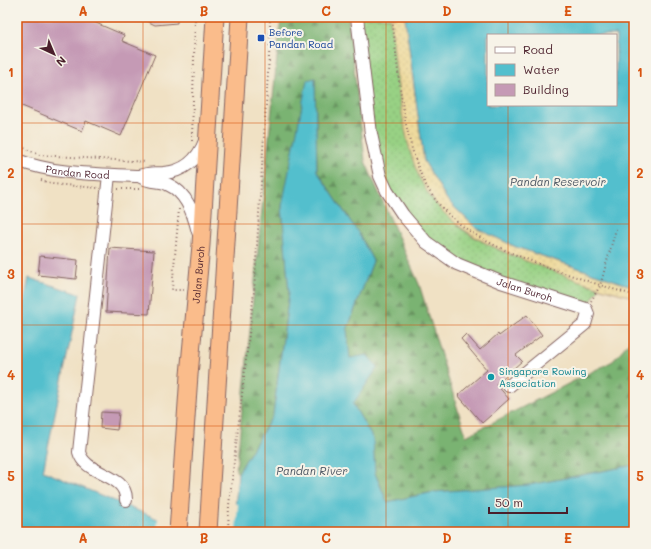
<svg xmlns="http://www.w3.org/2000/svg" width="651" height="549" font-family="Mali,sans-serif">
<defs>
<pattern id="grass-dots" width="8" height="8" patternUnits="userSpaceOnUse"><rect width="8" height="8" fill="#98d184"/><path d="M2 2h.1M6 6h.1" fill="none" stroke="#84b372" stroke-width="1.8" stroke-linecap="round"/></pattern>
<pattern id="forest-firs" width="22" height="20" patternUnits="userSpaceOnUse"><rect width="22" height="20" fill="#7ab372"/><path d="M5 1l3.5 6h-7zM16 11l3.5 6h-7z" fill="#66915e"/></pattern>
<pattern id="sand-dots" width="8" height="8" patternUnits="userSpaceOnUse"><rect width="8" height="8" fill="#eeda9e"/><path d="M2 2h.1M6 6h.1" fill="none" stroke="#cebb88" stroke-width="1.8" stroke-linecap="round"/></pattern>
</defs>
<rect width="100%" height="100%" fill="#f7f3e8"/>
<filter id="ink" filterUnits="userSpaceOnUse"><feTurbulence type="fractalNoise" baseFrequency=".025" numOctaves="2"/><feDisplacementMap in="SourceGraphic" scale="8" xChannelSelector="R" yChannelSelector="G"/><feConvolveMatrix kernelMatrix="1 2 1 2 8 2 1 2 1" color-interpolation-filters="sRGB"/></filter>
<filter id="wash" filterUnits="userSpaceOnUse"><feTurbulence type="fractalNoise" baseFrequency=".012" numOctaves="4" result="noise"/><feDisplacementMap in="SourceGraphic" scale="16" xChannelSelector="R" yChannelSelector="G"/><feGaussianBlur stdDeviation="0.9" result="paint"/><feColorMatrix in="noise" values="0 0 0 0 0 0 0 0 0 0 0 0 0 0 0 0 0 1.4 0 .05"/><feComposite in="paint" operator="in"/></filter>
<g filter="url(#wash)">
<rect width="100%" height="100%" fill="#f0e1c4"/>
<!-- grass -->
<path fill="url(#grass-dots)" stroke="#717858" d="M357 17H390L404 119 428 194 437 205 459 227 472 236 501 251 599 288 586 309 501 282 426 242 380 176Z"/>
<!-- forest -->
<path fill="url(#forest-firs)" stroke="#62694e" d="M281 17H348L365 161 419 284 466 436 613 361 634 336V465L529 485 434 492 387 502 375 473 373 439 353 404 347 330 373 261 359 234 317 171 315 78 282 206 289 293 273 415 238 473 236 471Z"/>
<!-- sand -->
<path fill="url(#sand-dots)" stroke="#9c7c64" d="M390 17H405L424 161 448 201 476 228 516 247 634 287V297C604 290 576 280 548 269 496 250 441 229 418 174 400 131 396 64 390 17Z"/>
<!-- water -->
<g fill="#53bfcd" stroke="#4e6f7c" fill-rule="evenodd">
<path d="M405 17H634V287L516 247 476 228 448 201 424 161ZM488 35H616V105H488Z"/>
<path d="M315 78 317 171 359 234 373 261 347 330 350 358 367 355 378 367 353 404 373 439 375 473 387 502 434 492 529 485 634 465V532H221L234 521 238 473 273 415 289 293 282 206 307 80Z"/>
<path d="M29 278 80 294 43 471 189 532H17V337Z"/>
</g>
<!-- pier -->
<g fill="#f0e1c4">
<path d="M234 504H238L236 532H219L232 520Z"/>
<path d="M158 517 190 530 191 532H157Z"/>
</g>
<g id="blocks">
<!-- building -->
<g fill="#c59ab5">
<path d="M17 17H82L124 35 122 41 155 55 121 136 86 121 82 131 17 104Z"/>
<path d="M138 17H177V23L155 25Z"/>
<path d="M110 248 154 251 149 314 106 312Z"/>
<path d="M40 256 78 260 76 279 38 275Z"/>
<path d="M527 315 542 335 516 355 522 361 496 384 509 399 482 423 458 395 487 370 461 339 466 334 480 350 498 334 499 336Z"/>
<path d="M101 412 119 413 117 430 100 428Z"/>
</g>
</g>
</g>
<g filter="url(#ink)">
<use href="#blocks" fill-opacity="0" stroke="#846361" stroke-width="1"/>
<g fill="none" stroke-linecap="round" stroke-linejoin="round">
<!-- minor casing -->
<g stroke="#846361" stroke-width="14">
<g id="minor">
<path id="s1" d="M357 17 371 134 380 176 387 191 403 215 426 242 457 264 501 282 586 309 588 314 585 324 509 386"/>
<path id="s2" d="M17 160C55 175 99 174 139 176 148 173 154 173 163 173 184 172 198 159 205 141"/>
<path d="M109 175 79 452C85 476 127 473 126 500"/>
<path d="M139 176C151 184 158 179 169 185 187 193 194 215 198 232"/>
</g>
</g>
<!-- highway casing -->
<g stroke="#846361" stroke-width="19">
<g id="highway">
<path id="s3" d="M178 532 189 375 201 245 215 17"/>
<path d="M208 532 240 17"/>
</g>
</g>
<!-- path -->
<g stroke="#846361" stroke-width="2" stroke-dasharray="1 3" stroke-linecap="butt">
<path d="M392 17C398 67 401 126 420 172 441 227 497 248 547 267 576 277 604 287 634 295"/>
<path d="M192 141 195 17"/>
<path d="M17 145 40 155 146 162"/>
<path d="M41 180 53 184 98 188"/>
<path d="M118 189H140"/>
<path d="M179 209 172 290H184"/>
<path d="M591 301 600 286 616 229"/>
<path d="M228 532 229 505 254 292 270 41V17"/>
</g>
<!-- minor -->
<use href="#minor" stroke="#fff" stroke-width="12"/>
<!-- highway -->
<use href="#highway" stroke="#fabc8b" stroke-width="17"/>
</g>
</g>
<!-- grid -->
<path fill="none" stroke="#d8530f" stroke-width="1" stroke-opacity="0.55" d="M143 17V532M265 17V532M386 17V532M508 17V35M508 105V532M17 123H634M17 224H634M17 325H634M17 426H634"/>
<!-- markers -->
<rect fill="#1a4fb4" stroke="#f7f3e8" stroke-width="1.5" x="257" y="34" width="8" height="8" rx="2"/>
<circle fill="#0f9aa8" stroke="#f7f3e8" stroke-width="1.5" cx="491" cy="377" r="4"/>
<g text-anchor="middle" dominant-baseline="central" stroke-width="4" stroke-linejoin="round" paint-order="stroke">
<!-- transit labels -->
<g font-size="10" fill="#164399" stroke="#f7f3e8" text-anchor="start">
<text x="269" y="32">Before<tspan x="269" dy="12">Pandan Road</tspan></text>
</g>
<!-- street labels -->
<g font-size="10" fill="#4a1f2b" stroke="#f7f3e8">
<text stroke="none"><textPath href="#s2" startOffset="62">Pandan Road</textPath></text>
<text stroke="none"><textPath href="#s3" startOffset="258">Jalan Buroh</textPath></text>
<text stroke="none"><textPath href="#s1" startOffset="352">Jalan Buroh</textPath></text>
</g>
<!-- culture labels -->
<g font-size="10" fill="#0d838f" stroke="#f7f3e8" text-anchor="start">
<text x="499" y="371">Singapore Rowing<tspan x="499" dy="12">Association</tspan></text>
</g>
<!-- water labels -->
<g font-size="11" font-style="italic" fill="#4d5764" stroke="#f7f3e8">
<text x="558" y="181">Pandan Reservoir</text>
<text x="312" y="470">Pandan River</text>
</g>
</g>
<!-- margin -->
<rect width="651" height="549" fill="none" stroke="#f7f3e8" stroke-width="44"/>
<!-- legend -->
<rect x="487" y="34" width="130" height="72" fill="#f7f3e8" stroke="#b29e9c"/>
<rect x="495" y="47" width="20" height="6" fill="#ffffff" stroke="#b29e9c"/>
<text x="523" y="54" font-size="12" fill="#4a1f2b">Road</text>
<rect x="495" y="64" width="20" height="12" fill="#53bfcd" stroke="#b29e9c"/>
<text x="523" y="74" font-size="12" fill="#4a1f2b">Water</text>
<rect x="495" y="84" width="20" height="12" fill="#c59ab5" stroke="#b29e9c"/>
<text x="523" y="94" font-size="12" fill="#4a1f2b">Building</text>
<!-- north arrow -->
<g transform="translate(54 54) rotate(136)" stroke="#f7f3e8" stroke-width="3" paint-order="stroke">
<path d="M0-3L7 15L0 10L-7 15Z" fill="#4a1f2b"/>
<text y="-6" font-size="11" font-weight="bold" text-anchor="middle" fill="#4a1f2b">N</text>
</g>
<!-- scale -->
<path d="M489 507v6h78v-6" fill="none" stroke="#4a1f2b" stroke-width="2"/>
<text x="495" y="507" font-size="12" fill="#4a1f2b" stroke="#f7f3e8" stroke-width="3" paint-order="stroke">50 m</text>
<rect x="22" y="22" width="607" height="505" fill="none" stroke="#d8530f" stroke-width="1.5"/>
<g font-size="13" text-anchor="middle" font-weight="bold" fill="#d8530f">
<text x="83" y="16">A</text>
<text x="204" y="16">B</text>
<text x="326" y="16">C</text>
<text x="447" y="16">D</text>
<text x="568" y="16">E</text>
<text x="11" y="77">1</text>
<text x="640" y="77">1</text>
<text x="11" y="178">2</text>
<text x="640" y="178">2</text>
<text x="11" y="279">3</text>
<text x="640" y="279">3</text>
<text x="11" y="380">4</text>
<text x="640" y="380">4</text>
<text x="11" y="481">5</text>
<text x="640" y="481">5</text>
<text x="83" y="543">A</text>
<text x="204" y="543">B</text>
<text x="326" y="543">C</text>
<text x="447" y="543">D</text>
<text x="568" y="543">E</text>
</g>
</svg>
